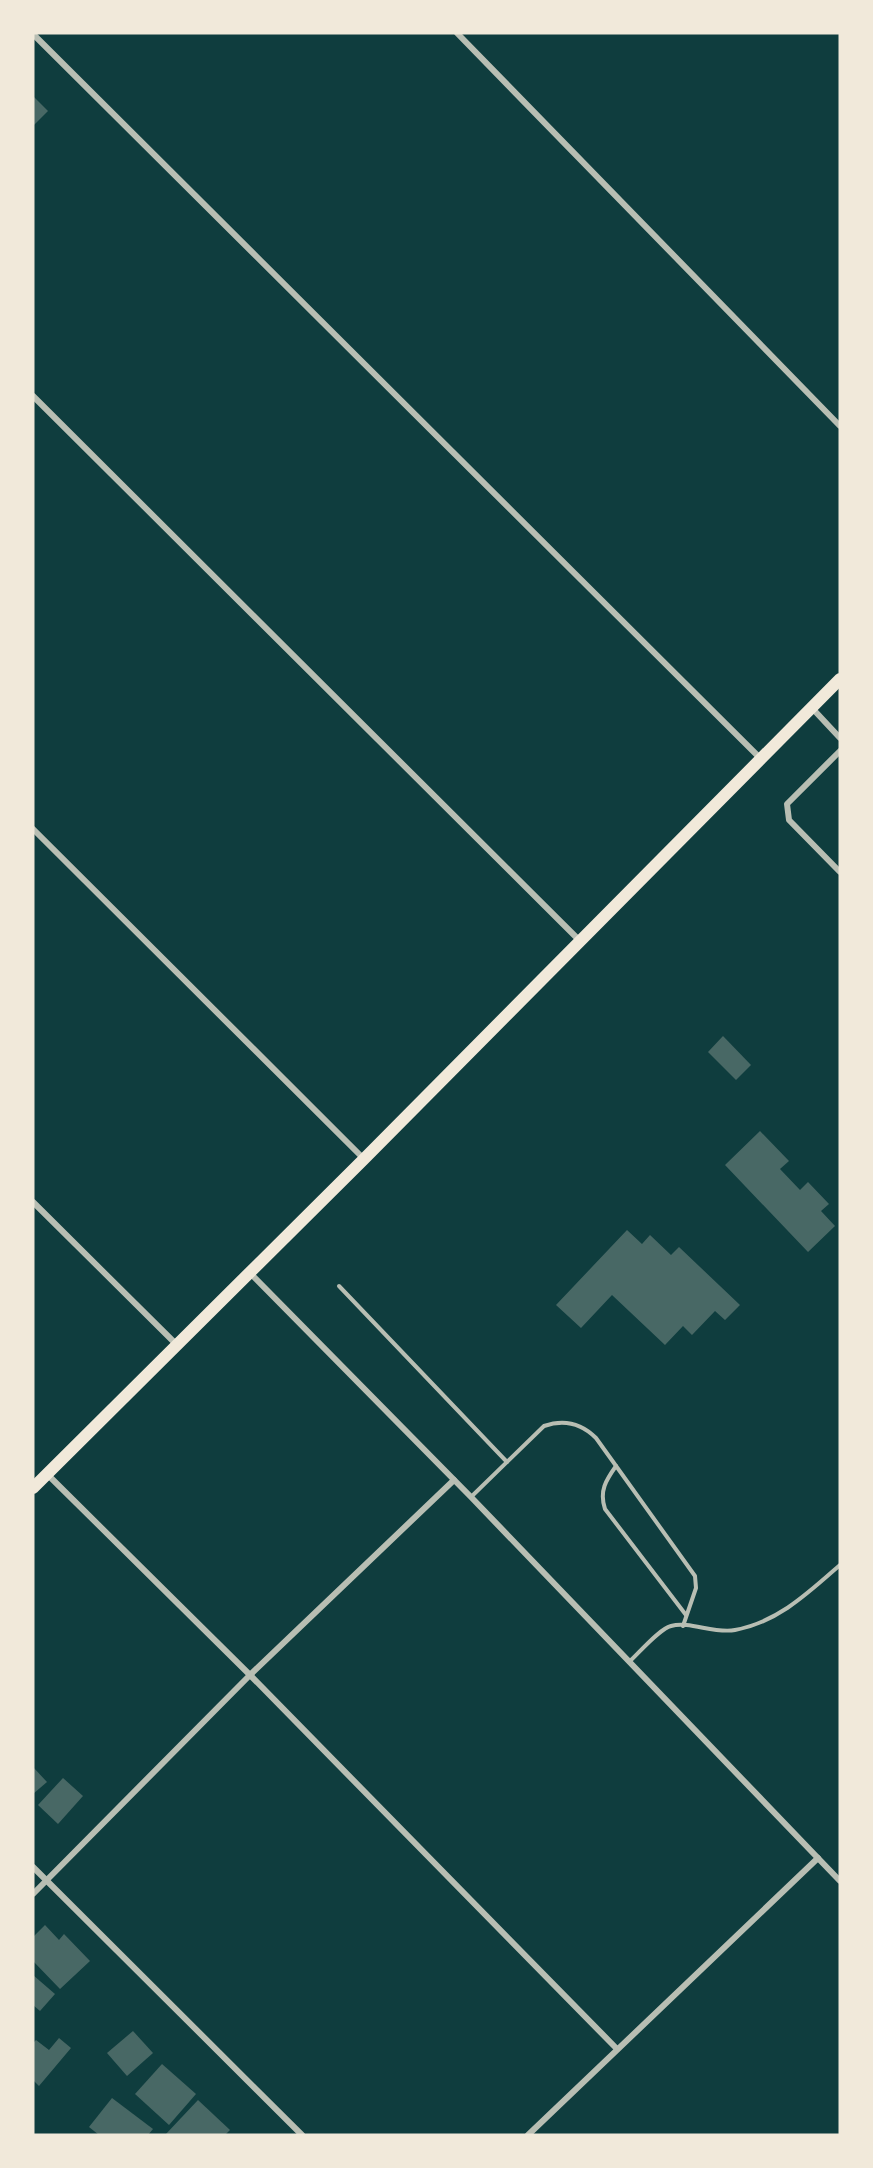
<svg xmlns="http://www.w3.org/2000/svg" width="873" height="2168" font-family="'Space Grotesk',sans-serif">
<rect width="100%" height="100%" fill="#0f3d3e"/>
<!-- building -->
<g fill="#486865">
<path d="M33 96 48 111 33 126Z"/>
<path d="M723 1036 751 1065 736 1080 708 1052Z"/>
<path d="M760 1131 789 1161 780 1169 800 1190 808 1182 829 1204 821 1211 835 1226 808 1252 725 1165Z"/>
<path d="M627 1230 642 1244 650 1235 671 1255 679 1247 740 1305 725 1320 715 1311 692 1335 683 1326 665 1345 612 1295 581 1328 556 1305Z"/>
<path d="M33 1767 47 1782 33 1794Z"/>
<path d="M63 1778 83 1796 58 1824 38 1805Z"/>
<path d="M45 1925 59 1940 64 1934 90 1961 60 1989 33 1961V1937Z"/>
<path d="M33 1975 55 1994 40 2011 33 2005Z"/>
<path d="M133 2031 153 2053 127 2076 107 2053Z"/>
<path d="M59 2038 71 2048 39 2086 33 2080V2043L36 2040 49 2050Z"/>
<path d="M162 2064 196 2094 169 2125 135 2094Z"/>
<path d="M112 2098 153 2129 148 2135H99L89 2127Z"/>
<path d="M198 2100 230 2130 225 2135H165Z"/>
</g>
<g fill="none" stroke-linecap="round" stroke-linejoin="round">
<!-- service -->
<g stroke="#b8beb3" stroke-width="4">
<path d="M339 1286 507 1462"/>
<path d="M616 1466C606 1480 599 1491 605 1509L686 1615"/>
<path d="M471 1497 544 1426C564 1419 581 1423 596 1438L695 1576 696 1588 683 1626"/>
<path d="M629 1662C639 1653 659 1629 671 1626 690 1621 714 1634 735 1630 778 1622 808 1593 840 1565"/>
</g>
<!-- minor -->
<g stroke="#b8beb3" stroke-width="6">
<path d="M457 33 840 426"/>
<path d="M33 34 761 759"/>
<path d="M33 396 580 941"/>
<path d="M812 708 840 738"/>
<path d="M840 751 787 804 789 820 840 872"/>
<path d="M33 829 364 1159"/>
<path d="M33 1202 177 1345"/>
<path d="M250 1273 471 1497 840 1881"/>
<path d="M47 1474 250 1675 617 2049"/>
<path d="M33 1867 302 2135"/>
<path d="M33 1894 250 1675 454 1480"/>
<path d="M528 2135 818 1858"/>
</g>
<!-- primary -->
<path stroke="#f1e9da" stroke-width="12" d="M33 1488 364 1159 840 679"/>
</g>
<!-- border -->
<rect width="873" height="2168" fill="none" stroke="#f1e9da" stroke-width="69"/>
</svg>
